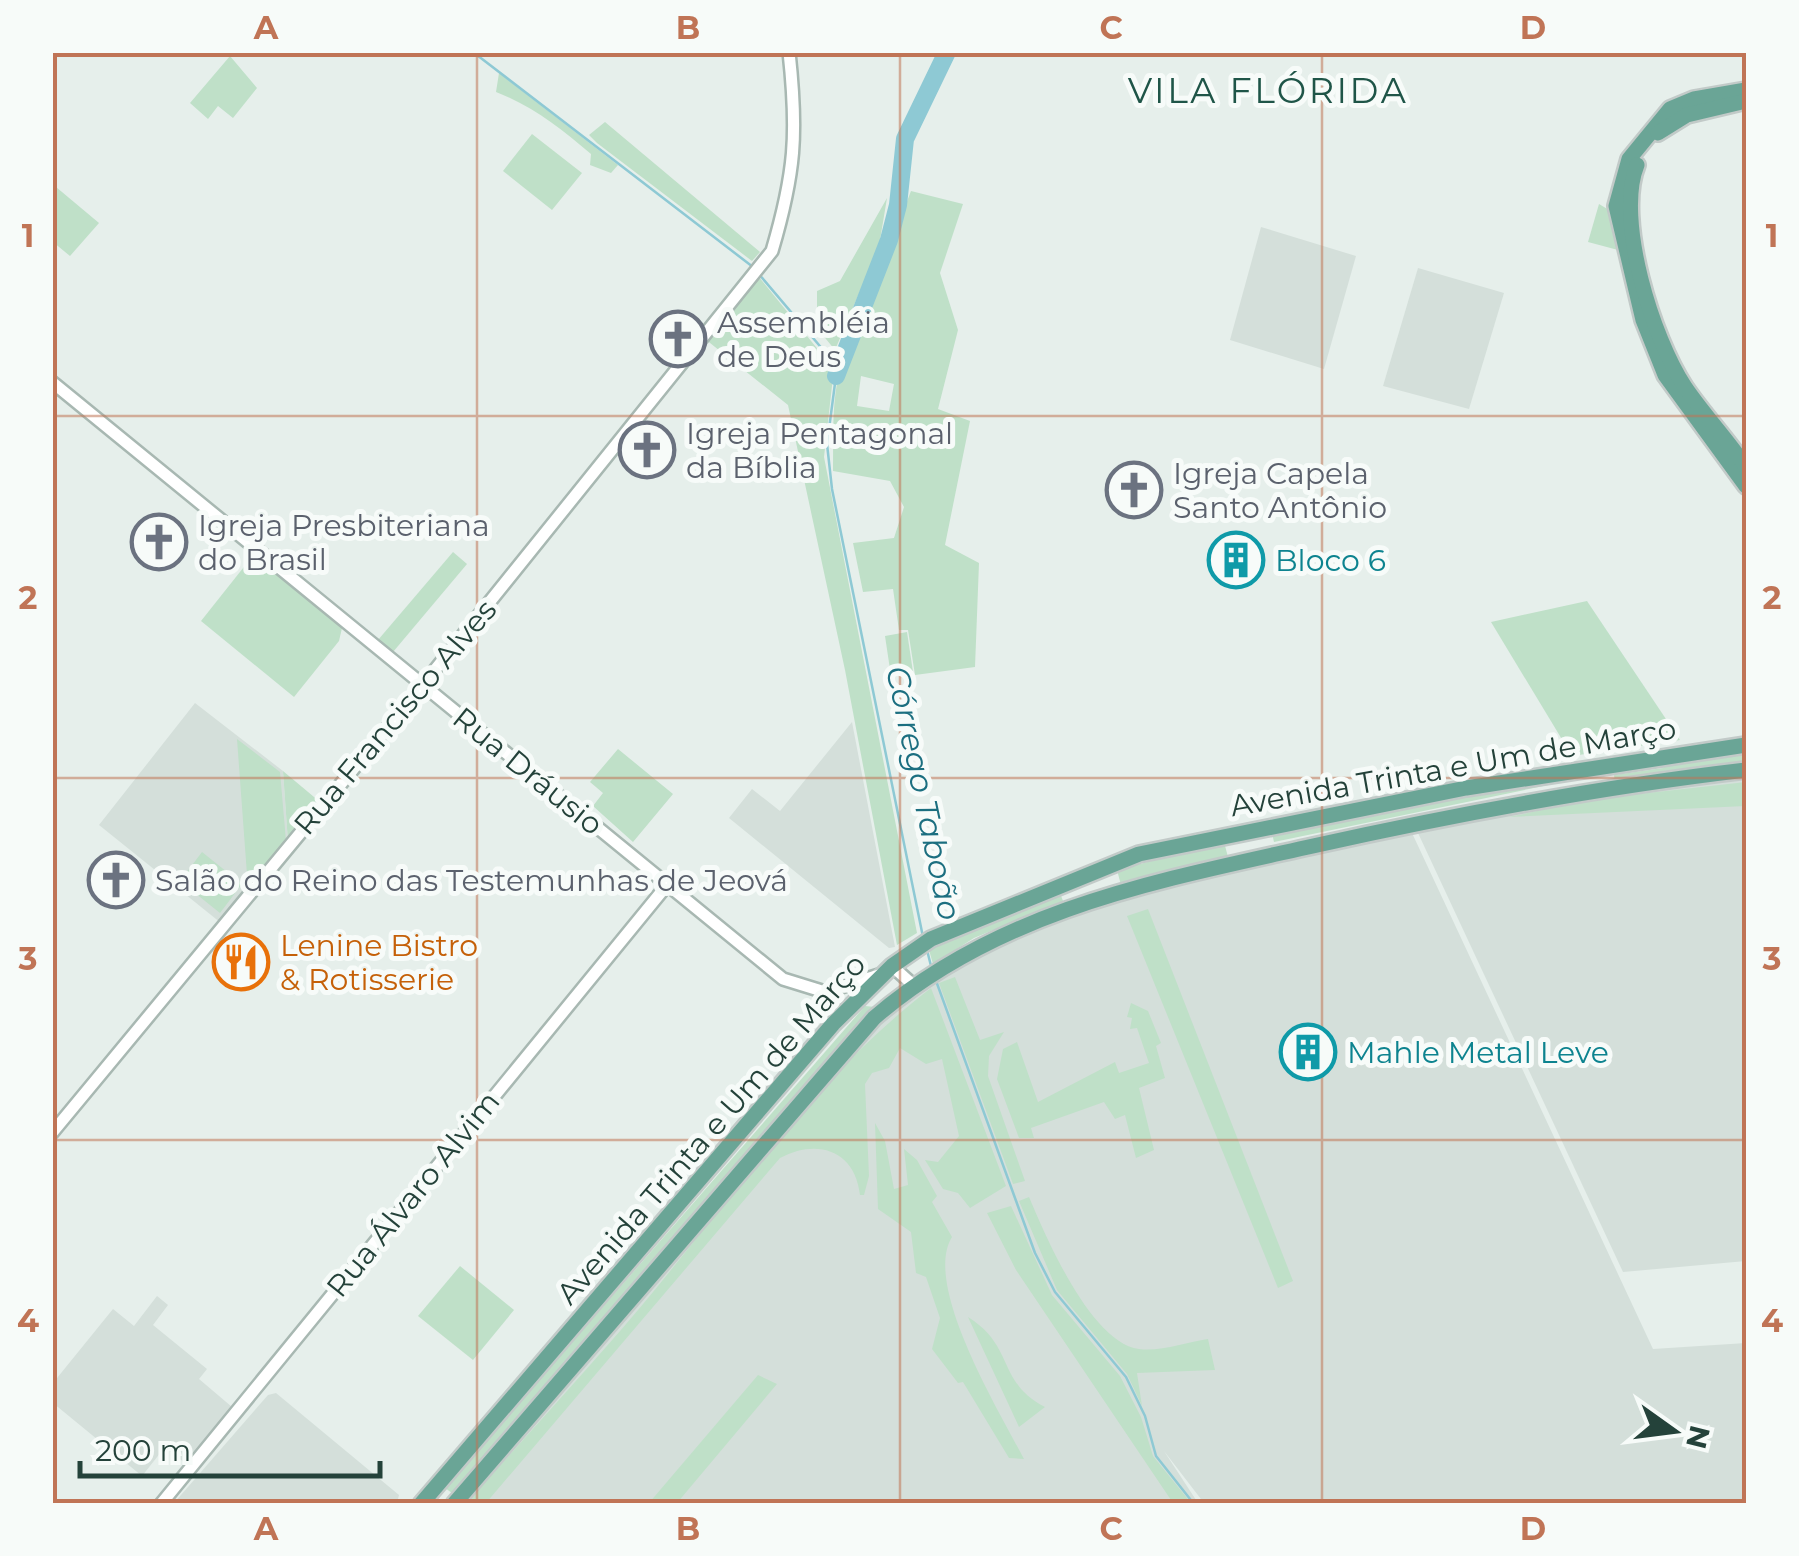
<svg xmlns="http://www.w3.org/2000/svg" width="1799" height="1556" font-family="Montserrat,sans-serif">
<rect width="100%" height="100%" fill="#e6efeb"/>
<!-- built -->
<g fill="#d4dfda">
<path d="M1261 227 1356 256 1324 369 1230 340Z"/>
<path d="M1418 268 1504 293 1469 409 1383 386Z"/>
<path d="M195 703 283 771 288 842 221 923 99 825Z"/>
<path d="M852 722 895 947 889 948 729 818 752 789 780 811Z"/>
<path d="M1746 779V1261L1623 1272 1418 833 1594 797Z"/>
<path d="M1412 833 1653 1349 1746 1343V1503H1204L1164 1451 1198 1503 462 1504 640 1302 759 1156 880 1021 924 986 969 960 1081 913 1194 879Z"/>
<path d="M157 1296 168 1305 153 1325 207 1369 199 1379 232 1407 186 1464 165 1447 142 1476 53 1403V1383L113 1309 134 1326Z"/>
<path d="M276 1393 399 1495 397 1503H174L268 1395Z"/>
</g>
<!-- green -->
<g fill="#bfe0c8" fill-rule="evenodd">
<path d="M230 56 257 88 233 118 218 106 208 119 190 103Z"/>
<path d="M499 73 618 165 611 173 590 165 591 154C560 128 534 107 496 92Z"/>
<path d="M605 122 760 252 752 261 597 143 589 135Z"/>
<path d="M532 134 582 173 552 210 503 171Z"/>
<path d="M56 187 99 223 70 256 53 242Z"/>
<path d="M911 191 963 204 940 273 958 330 938 409 970 421 945 545 979 563 975 667 915 675 908 630H899L893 589 863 592 853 543 894 538 904 507 890 481 833 471C834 428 829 374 855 337ZM861 376 894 384 889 411 857 406Z"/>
<path d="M887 198 879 246 835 350 817 328V291L840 281Z"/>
<path d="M1599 204 1609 210 1618 250 1588 242Z"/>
<path d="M759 277 829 363 833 377 824 457 917 933 897 945 845 670 788 405 705 339Z"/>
<path d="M453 552 467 564 393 652 378 640Z"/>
<path d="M255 553 342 628 339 641 294 697 201 621Z"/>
<path d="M1587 601 1680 740 1572 756 1491 622Z"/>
<path d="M907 632 913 672 891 676 885 636Z"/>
<path d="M237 739 280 772 286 841 248 888Z"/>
<path d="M618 749 673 794 633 842 593 806 603 793 590 782Z"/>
<path d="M1746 753V766L1615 782 1614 775 1663 768 1670 760Z"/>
<path d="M283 771 320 802 288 842Z"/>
<path d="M1561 773 1563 782 1274 842 1272 833Z"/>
<path d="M1746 782V806L1509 817 1594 799Z"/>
<path d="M1224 842 1228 857 1121 885 1117 870Z"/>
<path d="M202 852 242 884 220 913 180 881Z"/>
<path d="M1060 893 1063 901 974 938 933 964 929 950 945 939Z"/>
<path d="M1148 909 1293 1281 1278 1288 1127 916Z"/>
<path d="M955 977 980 1040 1004 1032 989 1056 988 1076 1025 1181 1013 1184 939 983Z"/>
<path d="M931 988 1006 1186 970 1208 958 1193 943 1189 925 1160 938 1162 959 1136 942 1059 926 1064 900 1048 889 1068 872 1073 865 1084 869 1176 864 1195H860C855 1150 817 1138 780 1158L486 1503 466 1504C530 1431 597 1360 658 1286 742 1183 824 1070 931 988Z"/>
<path d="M1131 1003 1148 1011 1161 1043 1156 1046 1165 1078 1139 1088 1154 1150 1136 1158 1125 1115 1115 1119 1104 1102 1031 1128 1034 1138H1019L997 1079 1003 1049 1017 1042 1038 1102 1115 1062 1119 1073 1149 1063 1137 1028 1130 1029 1132 1018 1127 1017Z"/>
<path d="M865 1006 876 1007 452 1493 445 1488Z"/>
<path d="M875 1123 885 1141 894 1189 908 1185 904 1149 917 1160 937 1196 932 1202 952 1237C922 1285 1000 1412 1024 1459L1009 1458 963 1382 958 1383 932 1349 940 1318 926 1277 916 1273 911 1232 878 1209Z"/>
<path d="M1029 1197C1046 1237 1091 1343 1139 1349 1160 1352 1187 1342 1208 1339L1215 1370 1137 1373 1142 1406 1127 1374 1057 1290 1019 1201Z"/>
<path d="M1011 1206 1052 1295 1120 1376 1141 1417 1153 1456 1191 1503H1173L1016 1270 987 1213Z"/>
<path d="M460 1266 514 1310 473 1360 418 1316Z"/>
<path d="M968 1317C1015 1346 997 1383 1045 1407L1019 1427Z"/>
<path d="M758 1375 777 1384 677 1503H649Z"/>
</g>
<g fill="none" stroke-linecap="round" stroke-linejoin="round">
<!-- stream -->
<g stroke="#8ec9d4" stroke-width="2.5">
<path d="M473 52 753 267"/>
<path d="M758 273 830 358 836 376 827 444 832 489 923 937"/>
<path d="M927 950 931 966"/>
<path d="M935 978 1035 1253 1055 1292 1126 1377 1145 1416 1156 1456 1194 1504"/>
</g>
<!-- river -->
<path stroke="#8ec9d4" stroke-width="18" d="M836 376 889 240 898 205 905 139 947 52"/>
<!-- minor casing -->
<g stroke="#a8b8b2" stroke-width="16">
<g id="minor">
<path d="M52 382 783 979 825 992 879 975"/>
<path d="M892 966 912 984"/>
<path d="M52 1133 422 686 772 251C795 173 798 134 789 52"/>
<path d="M161 1504 667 885"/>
</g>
</g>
<!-- major casing -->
<g stroke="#c2cac8" stroke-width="20">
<g id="major">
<path d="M1746 90 1694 99 1670 109 1629 159 1616 206 1643 320 1665 375 1746 486"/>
<path d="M1658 133 1687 115 1746 101"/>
<path d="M1637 165C1615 219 1653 339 1685 387 1704 415 1727 439 1746 467"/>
<path d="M421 1504 833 1024 892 966 931 939 1139 854 1466 788 1746 745"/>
<path d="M454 1504 874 1018C999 910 1156 881 1313 846 1457 814 1600 787 1746 770"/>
</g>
</g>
<!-- minor -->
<use href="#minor" stroke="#fff" stroke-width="11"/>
<!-- major -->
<use href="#major" stroke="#6aa596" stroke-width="15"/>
</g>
<!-- grid -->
<path fill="none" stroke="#c07456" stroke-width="2.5" stroke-opacity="0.55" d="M477 52V1504M900 52V1504M1322 52V1504M52 416H1746M52 778H1746M52 1140H1746"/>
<!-- icons -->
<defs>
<g id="church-ring" transform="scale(2.875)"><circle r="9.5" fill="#f7fbf9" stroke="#6b7280" stroke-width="1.5"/><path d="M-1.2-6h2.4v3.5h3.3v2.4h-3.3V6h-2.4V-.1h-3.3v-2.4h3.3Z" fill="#6b7280"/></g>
<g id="building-ring" transform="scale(2.875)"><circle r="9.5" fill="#f7fbf9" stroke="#0f9aa8" stroke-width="1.5"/><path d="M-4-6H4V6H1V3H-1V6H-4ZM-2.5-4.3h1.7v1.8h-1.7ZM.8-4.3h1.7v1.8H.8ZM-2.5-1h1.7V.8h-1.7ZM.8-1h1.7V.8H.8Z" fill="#0f9aa8"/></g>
<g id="restaurant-ring" transform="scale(2.875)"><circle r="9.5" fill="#f7fbf9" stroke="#e8710a" stroke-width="1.5"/><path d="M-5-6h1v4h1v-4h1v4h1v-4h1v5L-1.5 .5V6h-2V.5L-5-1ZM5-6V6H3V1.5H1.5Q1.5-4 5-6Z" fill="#e8710a"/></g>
</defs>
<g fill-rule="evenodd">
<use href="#church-ring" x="678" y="339"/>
<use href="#church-ring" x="647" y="450"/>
<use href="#church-ring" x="1134" y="490"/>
<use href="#church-ring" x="159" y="542"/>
<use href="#building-ring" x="1236" y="560"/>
<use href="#church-ring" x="116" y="880"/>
<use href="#restaurant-ring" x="241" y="962"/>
<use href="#building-ring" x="1308" y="1052"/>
</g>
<g text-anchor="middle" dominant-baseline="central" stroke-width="10" stroke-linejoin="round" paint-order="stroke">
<!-- worship labels -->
<g font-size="30" fill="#5b616d" stroke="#f7fbf9" text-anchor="start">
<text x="717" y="322">Assembléia<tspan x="717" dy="34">de Deus</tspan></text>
<text x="686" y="433">Igreja Pentagonal<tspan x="686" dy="34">da Bíblia</tspan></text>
<text x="1173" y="473">Igreja Capela<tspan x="1173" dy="34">Santo Antônio</tspan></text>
<text x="198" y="525">Igreja Presbiteriana<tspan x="198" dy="34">do Brasil</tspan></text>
<text x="155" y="880">Salão do Reino das Testemunhas de Jeová</text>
</g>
<!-- culture labels -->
<g font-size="30" fill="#0d838f" stroke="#f7fbf9" text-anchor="start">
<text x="1275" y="560">Bloco 6</text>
<text x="1347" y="1052">Mahle Metal Leve</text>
</g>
<!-- street labels -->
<g font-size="30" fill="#24423a" stroke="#f7fbf9">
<text transform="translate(395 717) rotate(-50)">Rua Francisco Alves</text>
<text transform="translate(1453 767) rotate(-10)">Avenida Trinta e Um de Março</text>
<text transform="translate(528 771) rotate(39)">Rua Dráusio</text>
<text transform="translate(711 1129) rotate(-49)">Avenida Trinta e Um de Março</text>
<text transform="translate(413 1194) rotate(-51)">Rua Álvaro Alvim</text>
</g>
<!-- food labels -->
<g font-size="30" fill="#c56008" stroke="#f7fbf9" text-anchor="start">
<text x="280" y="945">Lenine Bistro<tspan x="280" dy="34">&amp; Rotisserie</tspan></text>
</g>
<!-- water labels -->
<g font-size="32" font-style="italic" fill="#1c6f80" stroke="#f7fbf9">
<text transform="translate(924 793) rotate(78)">Córrego Taboão</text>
</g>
<!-- quarter labels -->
<g font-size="35" letter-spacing="2.5" fill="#1f5548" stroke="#f7fbf9">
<text x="1268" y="90">VILA FLÓRIDA</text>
</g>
</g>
<!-- border -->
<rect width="1799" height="1556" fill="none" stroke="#f7fbf9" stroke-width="110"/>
<!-- north arrow -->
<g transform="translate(1674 1431) rotate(104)" stroke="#f7fbf9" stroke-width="8" paint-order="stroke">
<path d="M0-8L18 38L0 25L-18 38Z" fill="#24423a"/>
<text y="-15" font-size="28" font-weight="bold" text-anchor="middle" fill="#24423a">N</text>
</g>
<!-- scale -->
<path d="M80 1461v15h300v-15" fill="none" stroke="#24423a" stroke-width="5"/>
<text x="95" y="1461" font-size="30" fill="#24423a" stroke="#f7fbf9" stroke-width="8" paint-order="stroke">200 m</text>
<rect x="55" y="55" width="1689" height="1446" fill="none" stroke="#c07456" stroke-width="4"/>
<g font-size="32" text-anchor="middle" font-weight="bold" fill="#c07456">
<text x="266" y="39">A</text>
<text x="688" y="39">B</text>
<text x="1111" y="39">C</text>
<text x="1533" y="39">D</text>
<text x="28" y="247">1</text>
<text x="1772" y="247">1</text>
<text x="28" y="609">2</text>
<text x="1772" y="609">2</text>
<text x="28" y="970">3</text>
<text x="1772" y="970">3</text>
<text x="28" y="1332">4</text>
<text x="1772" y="1332">4</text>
<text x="266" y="1540">A</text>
<text x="688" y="1540">B</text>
<text x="1111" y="1540">C</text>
<text x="1533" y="1540">D</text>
</g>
</svg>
